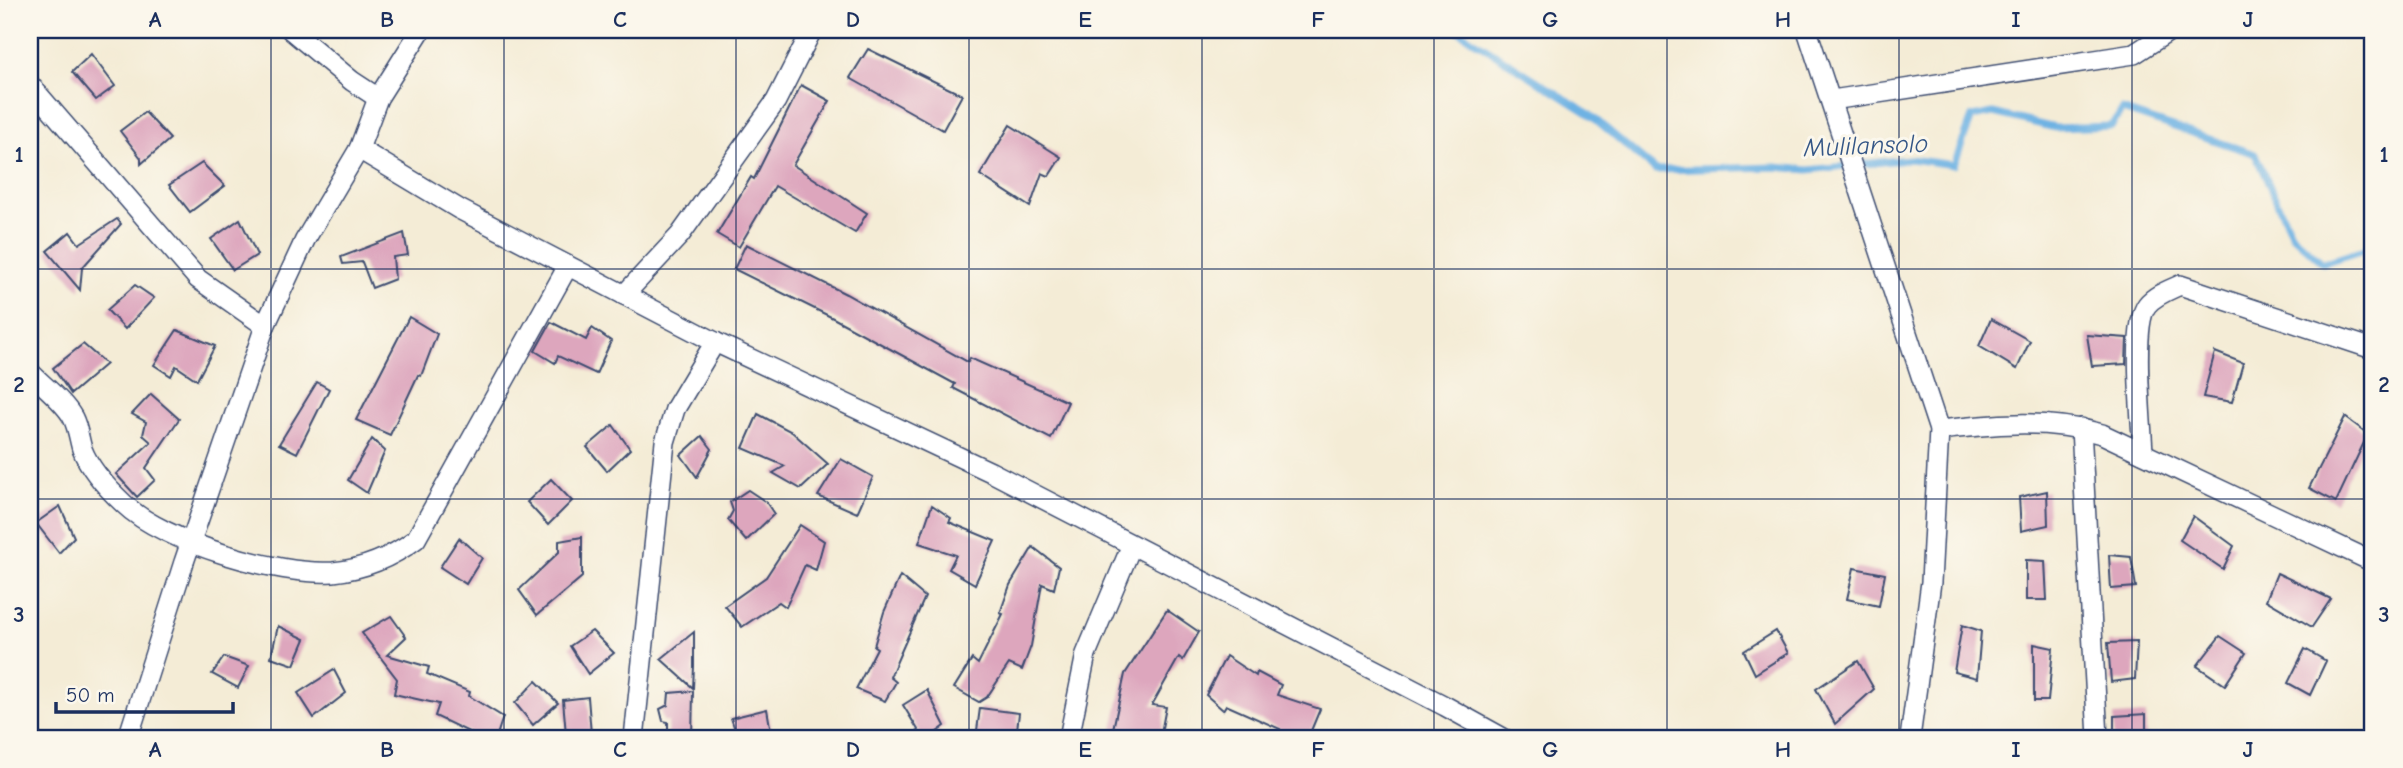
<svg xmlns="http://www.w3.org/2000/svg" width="2403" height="768" font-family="'Comic Neue',sans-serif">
<rect width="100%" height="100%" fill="#fbf7ec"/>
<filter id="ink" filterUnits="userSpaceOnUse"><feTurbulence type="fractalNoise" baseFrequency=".0143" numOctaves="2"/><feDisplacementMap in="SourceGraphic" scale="14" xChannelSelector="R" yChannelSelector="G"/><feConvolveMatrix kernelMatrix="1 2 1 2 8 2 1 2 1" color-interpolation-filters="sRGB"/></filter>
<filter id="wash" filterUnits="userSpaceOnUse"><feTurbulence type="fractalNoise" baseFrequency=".00686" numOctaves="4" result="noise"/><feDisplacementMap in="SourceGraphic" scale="28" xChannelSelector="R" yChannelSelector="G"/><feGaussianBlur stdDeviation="1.57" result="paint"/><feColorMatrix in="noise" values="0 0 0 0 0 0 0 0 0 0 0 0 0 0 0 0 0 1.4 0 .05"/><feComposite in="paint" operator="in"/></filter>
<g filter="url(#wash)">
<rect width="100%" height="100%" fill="#f4ecd6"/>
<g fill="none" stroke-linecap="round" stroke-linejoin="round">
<!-- stream -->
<path stroke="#6eb2e3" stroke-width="7" d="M1457 30 1588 113 1655 170 1776 167 1808 170 1910 159 1954 165 1972 117 1993 113 2055 128 2112 126 2122 110 2255 154 2292 235 2323 263 2373 247"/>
</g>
<g id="blocks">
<!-- building -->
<g fill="#dda6bd">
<path d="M868 49 962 95 943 130 850 78Z"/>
<path d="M91 54 115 86 96 100 72 72Z"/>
<path d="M801 85 830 101 793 165 867 213 855 233 775 186 739 247 717 234 751 177 754 179Z"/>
<path d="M145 112 170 139 141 164V158L120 131Z"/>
<path d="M1010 125 1061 157 1049 176 1042 173 1030 207 980 175Z"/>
<path d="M202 163 225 186 190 212 169 185Z"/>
<path d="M117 219 121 224 82 268 80 290 47 251 70 232 79 244Z"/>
<path d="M240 219 257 255 233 270 211 239Z"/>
<path d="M404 233 408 255 393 257 395 279 372 288 362 262 343 264 341 257Z"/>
<path d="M746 244 846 294 968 362 970 358 1068 402 1051 439 953 388 955 384 833 318 734 269Z"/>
<path d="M135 285 154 298 125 329 107 310Z"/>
<path d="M409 317 437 334 421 376 418 375 390 435 356 420Z"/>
<path d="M1991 319 2030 341 2017 369 1979 346Z"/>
<path d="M551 322 586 340 592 328 611 341 596 374 558 356 555 363 535 351Z"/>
<path d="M177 330 215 346 197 380 176 366 171 376 154 365Z"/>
<path d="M2087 335 2127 338 2126 364 2092 366Z"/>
<path d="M83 344 106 364 71 394 53 368Z"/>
<path d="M2215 352 2243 363 2232 402 2203 397Z"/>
<path d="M317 382 329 389 297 453 279 444Z"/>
<path d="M151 394 179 419 146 468 155 480 137 497 116 474 151 442 143 435 146 422 132 414Z"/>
<path d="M758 414 792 432 828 464 801 489 773 473 785 466 743 448Z"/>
<path d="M2345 417 2368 434 2336 502 2309 488Z"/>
<path d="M613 425 630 449 607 471 587 447Z"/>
<path d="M702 436 712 449 697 477 681 455Z"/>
<path d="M372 439 385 451 367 493 348 480Z"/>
<path d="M841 459 873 477 857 513 818 496Z"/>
<path d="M551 479 572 501 548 525 527 502Z"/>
<path d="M748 490 766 502 774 514 746 541 728 520 733 511 730 502Z"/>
<path d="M2047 491 2048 525 2021 531 2019 497Z"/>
<path d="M932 505 951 518 949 522 995 541 975 584 949 569 956 555 919 543Z"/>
<path d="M60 506 74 537 59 553 36 523Z"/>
<path d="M2193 516 2234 546 2223 569 2180 540Z"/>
<path d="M800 525 824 541 816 570 805 565 786 607 779 602 742 627 725 606 766 577Z"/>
<path d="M582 537V577L537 615 519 590 559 552V541Z"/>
<path d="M459 538 482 558 466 584 440 567Z"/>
<path d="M1033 547 1059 567 1054 589 1042 584 1031 646 1022 670 1009 664 987 697 979 702 954 688 972 659 978 664 1003 614 1000 613 1010 585Z"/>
<path d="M2109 555 2131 557 2136 587 2111 589Z"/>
<path d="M2026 560 2045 561 2047 600H2026Z"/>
<path d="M1854 568 1885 574 1879 606 1847 599Z"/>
<path d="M2277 573 2331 599 2312 627 2266 600Z"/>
<path d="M900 576 925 597 890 677 896 682 885 701 856 689 877 648 874 646 884 612Z"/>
<path d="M1167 610 1199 632 1183 660 1179 657 1152 705 1166 707 1160 738 1113 729 1125 674Z"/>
<path d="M391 616 406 637 387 655 429 667 427 674 470 692 469 696 503 717 496 738H469L471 733 435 716 439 704 394 694 397 679 362 633Z"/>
<path d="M1962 625 1981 631 1977 678 1954 672Z"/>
<path d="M278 626 305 639 294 665 271 657Z"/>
<path d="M592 631 614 653 588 674 570 646Z"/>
<path d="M1776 631 1788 653 1755 674 1744 651Z"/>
<path d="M694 632V666L693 688 661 659Z"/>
<path d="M2220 636 2246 653 2225 685 2197 666Z"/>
<path d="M2137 642 2135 679 2111 682 2108 643Z"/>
<path d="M2034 644 2053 648 2048 701H2034Z"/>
<path d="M2305 649 2326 661 2310 695 2288 683Z"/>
<path d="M1226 656 1256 676 1257 672 1281 685 1277 695 1320 709 1308 738 1279 731 1280 729 1226 705 1223 710 1206 695Z"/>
<path d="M224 657 249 666 238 688 212 674Z"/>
<path d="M1858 661 1874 689 1835 724 1816 689Z"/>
<path d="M334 670 346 693 314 718 298 693Z"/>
<path d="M536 681 558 703 533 725 515 703Z"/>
<path d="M927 690 945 726 929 738H923L903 705Z"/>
<path d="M693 691 692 738H668V722L663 721 660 709 668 705 669 693Z"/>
<path d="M588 697 591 734H566L563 700Z"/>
<path d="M980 708 1019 713 1016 738H976Z"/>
<path d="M767 709 772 738H738L731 718Z"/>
<path d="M2146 714V738H2114V716Z"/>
</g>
</g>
</g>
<g filter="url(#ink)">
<use href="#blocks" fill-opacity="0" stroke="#3c4b70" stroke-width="2"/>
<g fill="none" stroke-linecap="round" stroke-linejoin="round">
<!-- street casing -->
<g stroke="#3c4b70" stroke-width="22">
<g id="street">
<path d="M291 30 352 81 378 98"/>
<path d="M1807 30 1939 430 1931 582 1910 738"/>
<path d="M30 85 198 279 265 326"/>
<path d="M1832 100 2134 54 2171 30"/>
<path d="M359 149 459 209 715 342 991 472 1445 706 1503 738"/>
<path d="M624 295 680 235 776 101 812 30"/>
<path d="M30 372C43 386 64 401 73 418 78 428 79 439 82 449 90 470 108 489 124 504 163 542 279 576 333 572 364 569 391 558 416 539L568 266"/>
<path d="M2081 428 2098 738"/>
<path d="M1939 430C1996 424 2046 418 2102 434L2373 562"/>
<path d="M2143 453C2142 424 2131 325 2147 305 2155 295 2169 290 2180 285L2373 349"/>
<path d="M30 737 31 738"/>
<path d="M128 738 184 562 265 326 305 240 359 149 378 98 421 30"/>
<path d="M634 738 665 442 675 409 715 342"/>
<path d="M1069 738 1086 654 1131 547"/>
</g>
</g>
<!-- street -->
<use href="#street" stroke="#fff" stroke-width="19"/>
</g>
</g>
<!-- grid -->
<path fill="none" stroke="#1b2f5e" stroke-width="2" stroke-opacity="0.55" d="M271 30V738M504 30V738M736 30V738M969 30V738M1202 30V738M1434 30V738M1667 30V738M1899 30V738M2132 30V738M30 269H2373M30 499H2373"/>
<g text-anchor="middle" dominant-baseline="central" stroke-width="6" stroke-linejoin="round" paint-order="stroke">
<!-- water labels -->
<g font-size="26" font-style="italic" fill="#345686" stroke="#fbf7ec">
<text transform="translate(1866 146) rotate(-2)">Mulilansolo</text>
</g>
</g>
<!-- margin -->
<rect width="2403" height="768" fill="none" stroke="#fbf7ec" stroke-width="77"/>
<!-- scale -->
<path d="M56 702v10h177v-10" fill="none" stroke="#1b2f5e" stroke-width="3.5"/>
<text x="66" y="702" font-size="21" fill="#1b2f5e" stroke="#fbf7ec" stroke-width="5" paint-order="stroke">50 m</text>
<rect x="38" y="38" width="2326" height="692" fill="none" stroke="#1b2f5e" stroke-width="2.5"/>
<g font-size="23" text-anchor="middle" font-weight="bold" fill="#1b2f5e">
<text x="155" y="27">A</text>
<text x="387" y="27">B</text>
<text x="620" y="27">C</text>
<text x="853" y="27">D</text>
<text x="1085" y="27">E</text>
<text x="1318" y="27">F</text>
<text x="1550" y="27">G</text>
<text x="1783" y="27">H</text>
<text x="2016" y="27">I</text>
<text x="2248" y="27">J</text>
<text x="19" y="162">1</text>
<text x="2384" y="162">1</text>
<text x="19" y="392">2</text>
<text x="2384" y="392">2</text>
<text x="19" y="622">3</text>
<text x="2384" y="622">3</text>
<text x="155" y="757">A</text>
<text x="387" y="757">B</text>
<text x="620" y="757">C</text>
<text x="853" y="757">D</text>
<text x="1085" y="757">E</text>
<text x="1318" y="757">F</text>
<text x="1550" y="757">G</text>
<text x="1783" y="757">H</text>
<text x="2016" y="757">I</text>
<text x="2248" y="757">J</text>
</g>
</svg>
